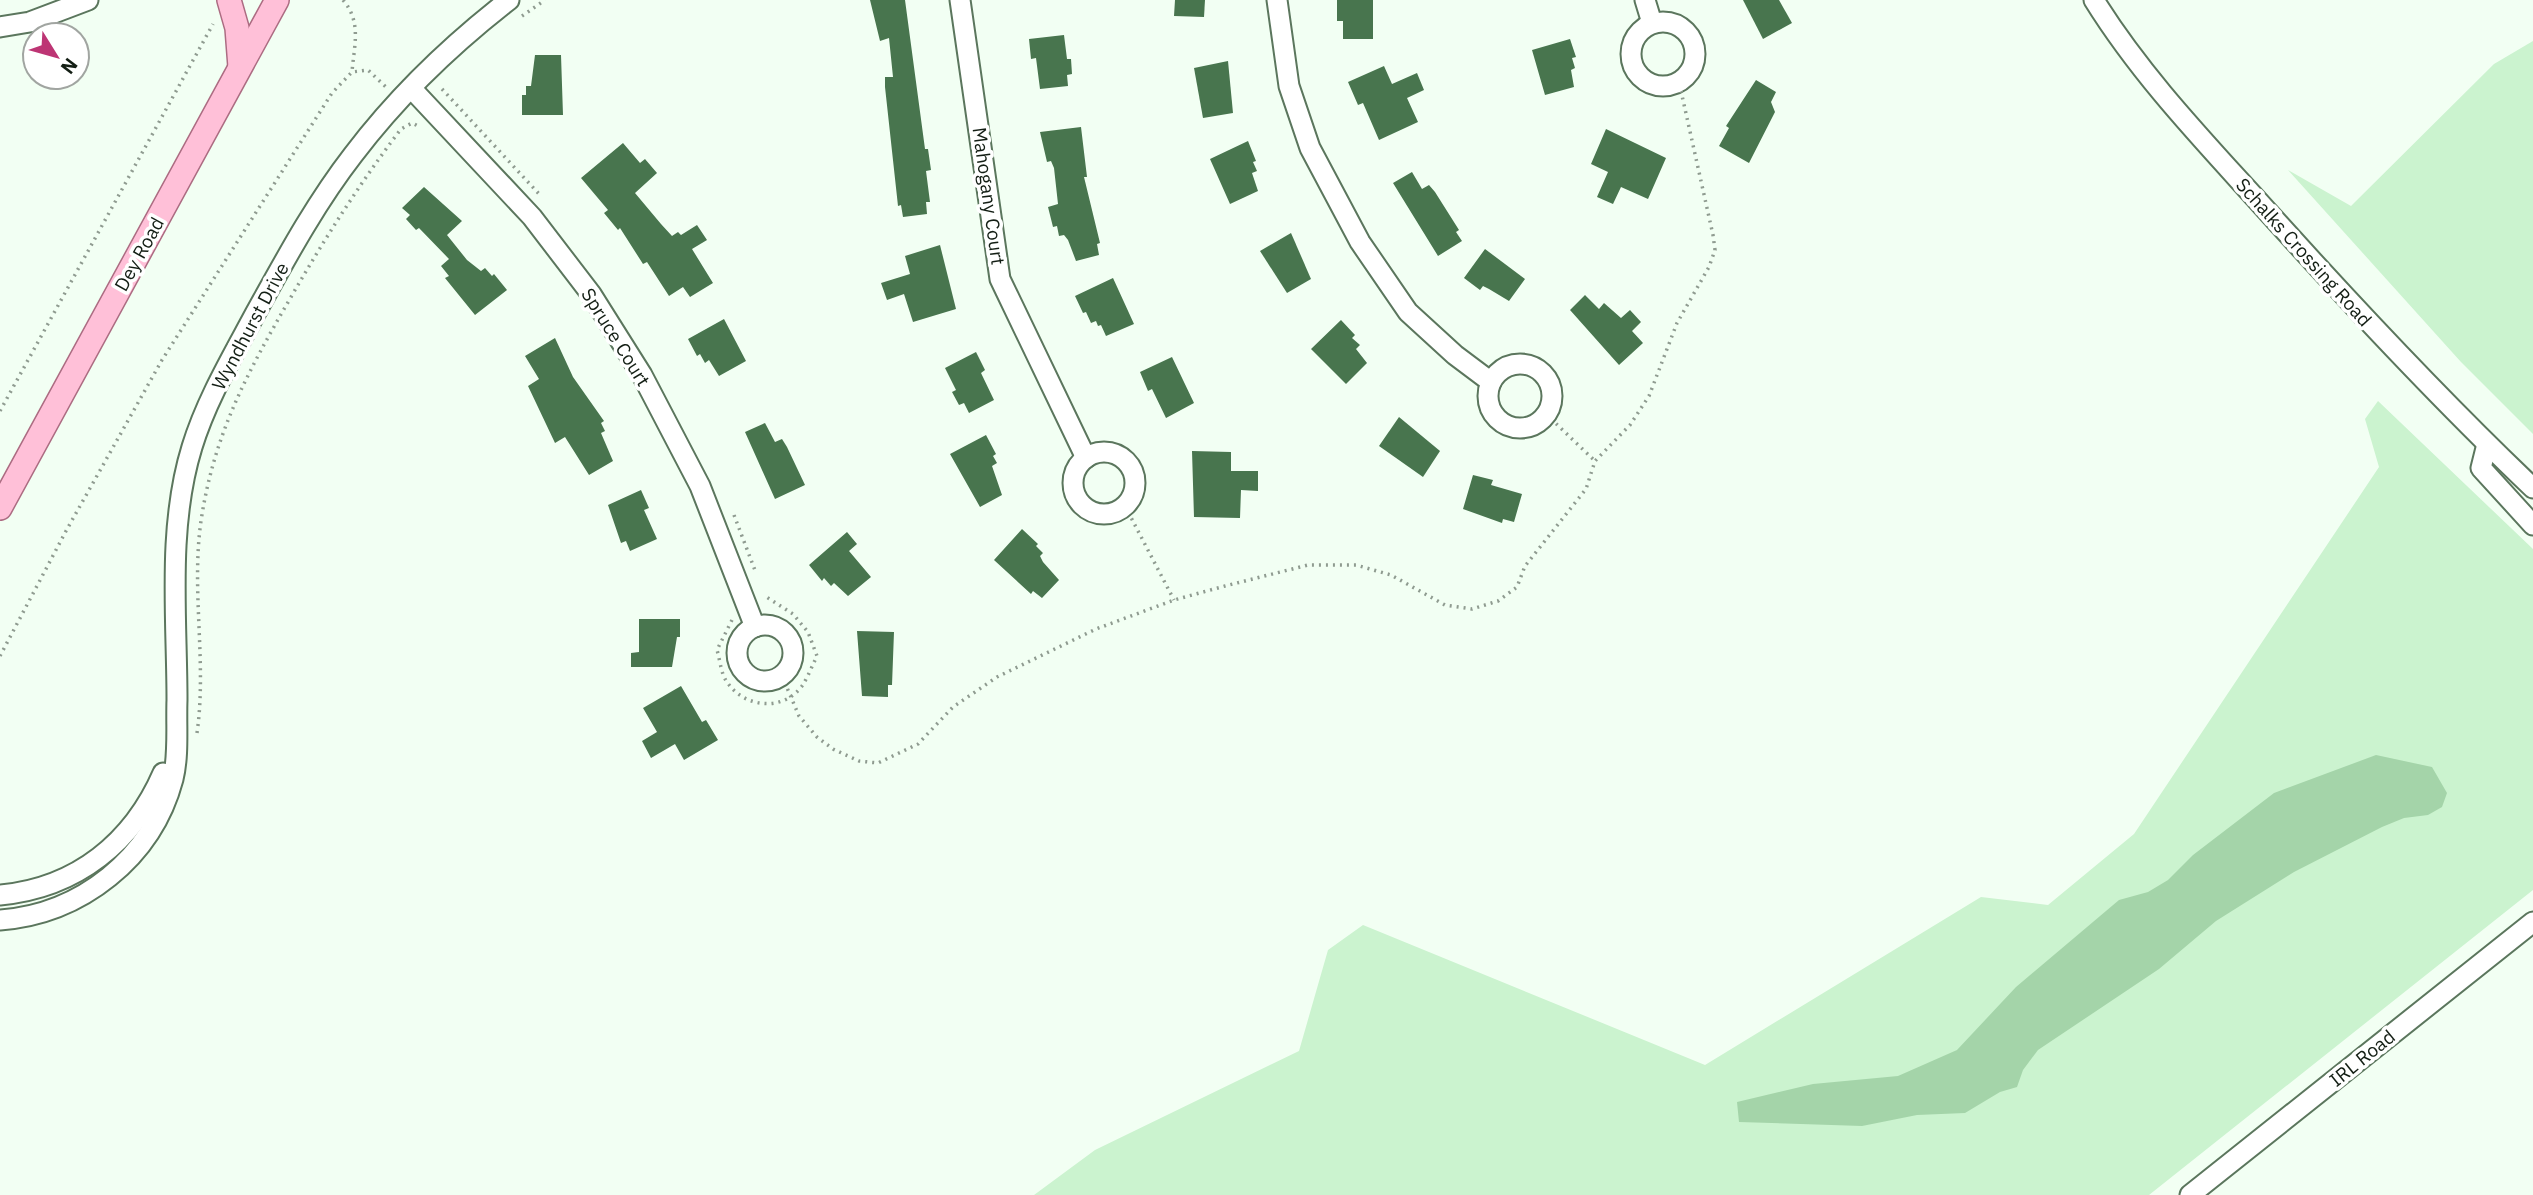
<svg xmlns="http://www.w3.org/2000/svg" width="2533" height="1195" font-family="'IBM Plex Sans',sans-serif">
<rect width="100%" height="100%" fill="#f2fff3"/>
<!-- green -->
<g fill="#cbf3cf">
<path d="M2533 41V434L2461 362 2288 170 2351 206 2494 64Z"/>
<path d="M2378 401 2533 549V890L2149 1195H1034L1095 1150 1299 1051 1328 950 1363 925 1705 1065 1981 897 2048 905 2134 834 2379 467 2365 419Z"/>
</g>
<!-- water -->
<path fill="#a4d4a9" d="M2376 755 2432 767 2447 793 2442 807 2428 815 2404 818 2382 827 2294 872 2216 921 2159 969 2038 1050 2023 1070 2017 1087 2000 1092 1965 1113 1917 1115 1862 1126 1739 1122 1737 1102 1813 1084 1898 1076 1957 1050 2016 987 2119 900 2148 892 2168 880 2193 855 2274 793Z"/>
<!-- building -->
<g fill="#48754e">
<path d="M870 0H905L925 149H928L931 170 926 171 930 202H926L927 214 903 217 901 205 898 206 885 87V77H893L889 38 880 41Z"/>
<path d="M1175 0H1205L1204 17 1174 16Z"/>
<path d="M1337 0H1373V39H1343V21H1337Z"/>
<path d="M1743 0H1779L1792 23 1763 39Z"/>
<path d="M1064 35 1067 59H1071L1072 74 1067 75 1068 86 1040 89 1036 58 1031 59 1029 39Z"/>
<path d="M1570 39 1576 57 1572 58 1575 68 1571 70 1574 87 1545 95 1532 50Z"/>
<path d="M535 55H561L563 115H522V95H526V86H531Z"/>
<path d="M1228 61 1233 113 1203 118 1194 68Z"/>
<path d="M1384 66 1392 84 1417 73 1424 90 1407 98 1418 122 1379 140 1363 103 1358 105 1348 82Z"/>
<path d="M1756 80 1776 92 1771 102 1775 112 1749 163 1719 146 1729 128 1726 126Z"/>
<path d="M1081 127 1087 177H1084L1100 243 1097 244 1099 255 1076 261 1068 240 1064 235 1059 236 1057 226 1053 227 1048 207 1058 204 1054 168 1051 161 1047 162 1040 132Z"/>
<path d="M1606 129 1666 158 1648 199 1621 187 1613 204 1597 197 1608 172 1591 164Z"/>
<path d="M1248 141 1256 161 1253 162 1257 171 1252 173 1258 191 1230 204 1210 159Z"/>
<path d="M623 143 640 163 645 159 657 173 635 193 661 224 672 236 678 232 681 235 697 225 707 240 692 249 713 283 690 297 683 287 669 296 647 262 643 264 620 228 618 230 604 213 608 210 581 178Z"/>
<path d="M1412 172 1422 189 1429 185 1435 192 1459 230 1456 232 1462 241 1438 256 1393 183Z"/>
<path d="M424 187 462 221 447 235 467 260 481 271 485 268 492 276 494 274 507 290 475 315 445 278 449 276 441 266 449 259 419 228 416 230 406 219 410 215 402 208Z"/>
<path d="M1291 233 1311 279 1287 293 1260 251Z"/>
<path d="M940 245 956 309 913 322 904 294 887 300 881 283 910 274 905 256Z"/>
<path d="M1485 249 1525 279 1509 301 1489 289 1483 286 1480 290 1464 278Z"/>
<path d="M1113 278 1134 324 1106 336 1101 325 1098 326 1096 321 1091 323 1086 312 1083 313 1075 296Z"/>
<path d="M1585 295 1599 309 1604 303 1621 318 1630 310 1641 322 1632 331 1643 343 1619 365 1570 310Z"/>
<path d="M724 319 746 361 719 376 709 360 705 363 700 354 697 356 688 339Z"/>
<path d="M1341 320 1355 335 1352 338 1360 345 1356 349 1367 363 1346 384 1311 349Z"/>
<path d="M555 338 573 377 604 421 601 423 605 431 601 433 613 461 589 475 565 437 555 443 528 386 539 379 525 356Z"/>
<path d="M976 352 985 370 981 373 994 400 969 413 964 403 959 405 952 392 956 390 945 368Z"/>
<path d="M1172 357 1194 403 1166 418 1152 389 1148 391 1140 372Z"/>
<path d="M1399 417 1440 451 1423 477 1379 446Z"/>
<path d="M765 423 775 442 782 439 787 447 805 485 775 499 745 432Z"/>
<path d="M986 435 996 454 993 456 997 463 992 466 1002 495 980 507 950 454Z"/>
<path d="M1192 451 1231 452V471H1258V491L1241 490 1240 518 1194 517Z"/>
<path d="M1473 475 1493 480 1491 485 1522 494 1514 522 1503 519 1502 523 1463 509Z"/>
<path d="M641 490 649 508 644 510 657 539 630 551 626 541 621 543 608 505Z"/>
<path d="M1022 529 1038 544 1036 546 1043 553 1040 556 1043 562 1059 580 1042 598 1033 591 1031 594 994 560Z"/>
<path d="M847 532 857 544 849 551 871 577 848 596 834 583 831 586 824 578 822 581 809 565Z"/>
<path d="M639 619H680V637H677L672 667H631V653L639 652Z"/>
<path d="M857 631 894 632 892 685H888V697L862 696Z"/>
<path d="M681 686 702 722 706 720 718 740 684 760 675 744 651 758 642 741 657 732 643 708Z"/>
</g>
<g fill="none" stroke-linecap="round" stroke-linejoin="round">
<!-- minor casing -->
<g stroke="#5b765d" stroke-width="23">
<g id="minor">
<path d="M960 0 1000 279 1086 458"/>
<path d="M1277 0 1289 86 1310 148 1360 242 1408 312 1455 355 1491 382"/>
<path d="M1645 0 1652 23"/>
<path d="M2094 0C2140 74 2200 137 2258 201 2347 300 2436 396 2533 488"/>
<circle cx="1663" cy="54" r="32"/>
<path d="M0 27 30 22 88 0"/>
<path d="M411 88 532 217 591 294 642 375 700 486 755 627"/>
<circle cx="1520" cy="396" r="32"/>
<path d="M2487 444 2481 468 2533 525"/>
<circle cx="1104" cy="483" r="31"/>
<circle cx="765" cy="653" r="28"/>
<path d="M0 895C77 888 133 842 163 773"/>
<path d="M0 920C81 914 152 858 173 779 179 755 176 726 177 700 177 617 167 528 192 447 206 401 232 357 255 314 285 260 315 204 353 155 397 97 451 45 509 0"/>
<path d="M2190 1195 2533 922"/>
</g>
</g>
<!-- major casing -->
<g stroke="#ac6c82" stroke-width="26">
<g id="major">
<path d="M229 0 237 28 240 67"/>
<path d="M0 508 277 0"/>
</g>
</g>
<!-- path -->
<g stroke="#8f9b90" stroke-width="3.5" stroke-dasharray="2 5" stroke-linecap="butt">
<path d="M343 0C362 22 354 46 352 72"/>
<path d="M522 16 545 0"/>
<path d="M442 89 540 195"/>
<path d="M0 411 213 24"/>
<path d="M1546 414 1595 461"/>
<path d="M1125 506 1174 600"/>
<path d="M734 515 756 573"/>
<path d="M732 620 717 650C720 660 721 674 727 682 744 708 783 712 802 686 808 677 812 666 817 656L808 632 793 614 765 596"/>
<path d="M0 656 66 531 162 360 332 93 352 72 368 70 387 88"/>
<path d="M782 676 799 716 817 737 833 749 859 761 878 763 918 744 953 707 997 677 1096 629 1174 600 1225 586 1308 565H1356L1391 575 1445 605 1472 609 1498 601 1517 587 1525 566 1586 489 1595 461 1630 425 1649 396 1677 323 1709 267 1715 250 1713 235 1679 82"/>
<path d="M197 733C207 663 191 591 201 521 214 434 247 373 291 297 325 238 360 183 401 129L412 123 420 127"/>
</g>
<!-- minor -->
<use href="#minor" stroke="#fff" stroke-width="19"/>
<!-- major -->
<use href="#major" stroke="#ffc0d8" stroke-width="23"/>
</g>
<g text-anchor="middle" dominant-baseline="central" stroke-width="7" stroke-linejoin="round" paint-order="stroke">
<!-- street labels -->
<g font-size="19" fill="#131e14" stroke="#fff">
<text transform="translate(989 196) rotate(82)">Mahogany Court</text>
<text transform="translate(2304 252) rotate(48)">Schalks Crossing Road</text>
<text transform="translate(139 254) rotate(-61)">Dey Road</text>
<text transform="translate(250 326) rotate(-62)">Wyndhurst Drive</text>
<text transform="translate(616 337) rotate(58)">Spruce Court</text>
<text transform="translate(2362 1058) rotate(-39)">IRL Road</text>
</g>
</g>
<!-- north arrow -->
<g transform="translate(56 56) rotate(127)"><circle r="33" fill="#ffffff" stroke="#a1a5a1" stroke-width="2"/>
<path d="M0-5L12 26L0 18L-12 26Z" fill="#bd3574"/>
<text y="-10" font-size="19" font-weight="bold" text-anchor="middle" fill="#131e14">N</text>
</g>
</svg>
